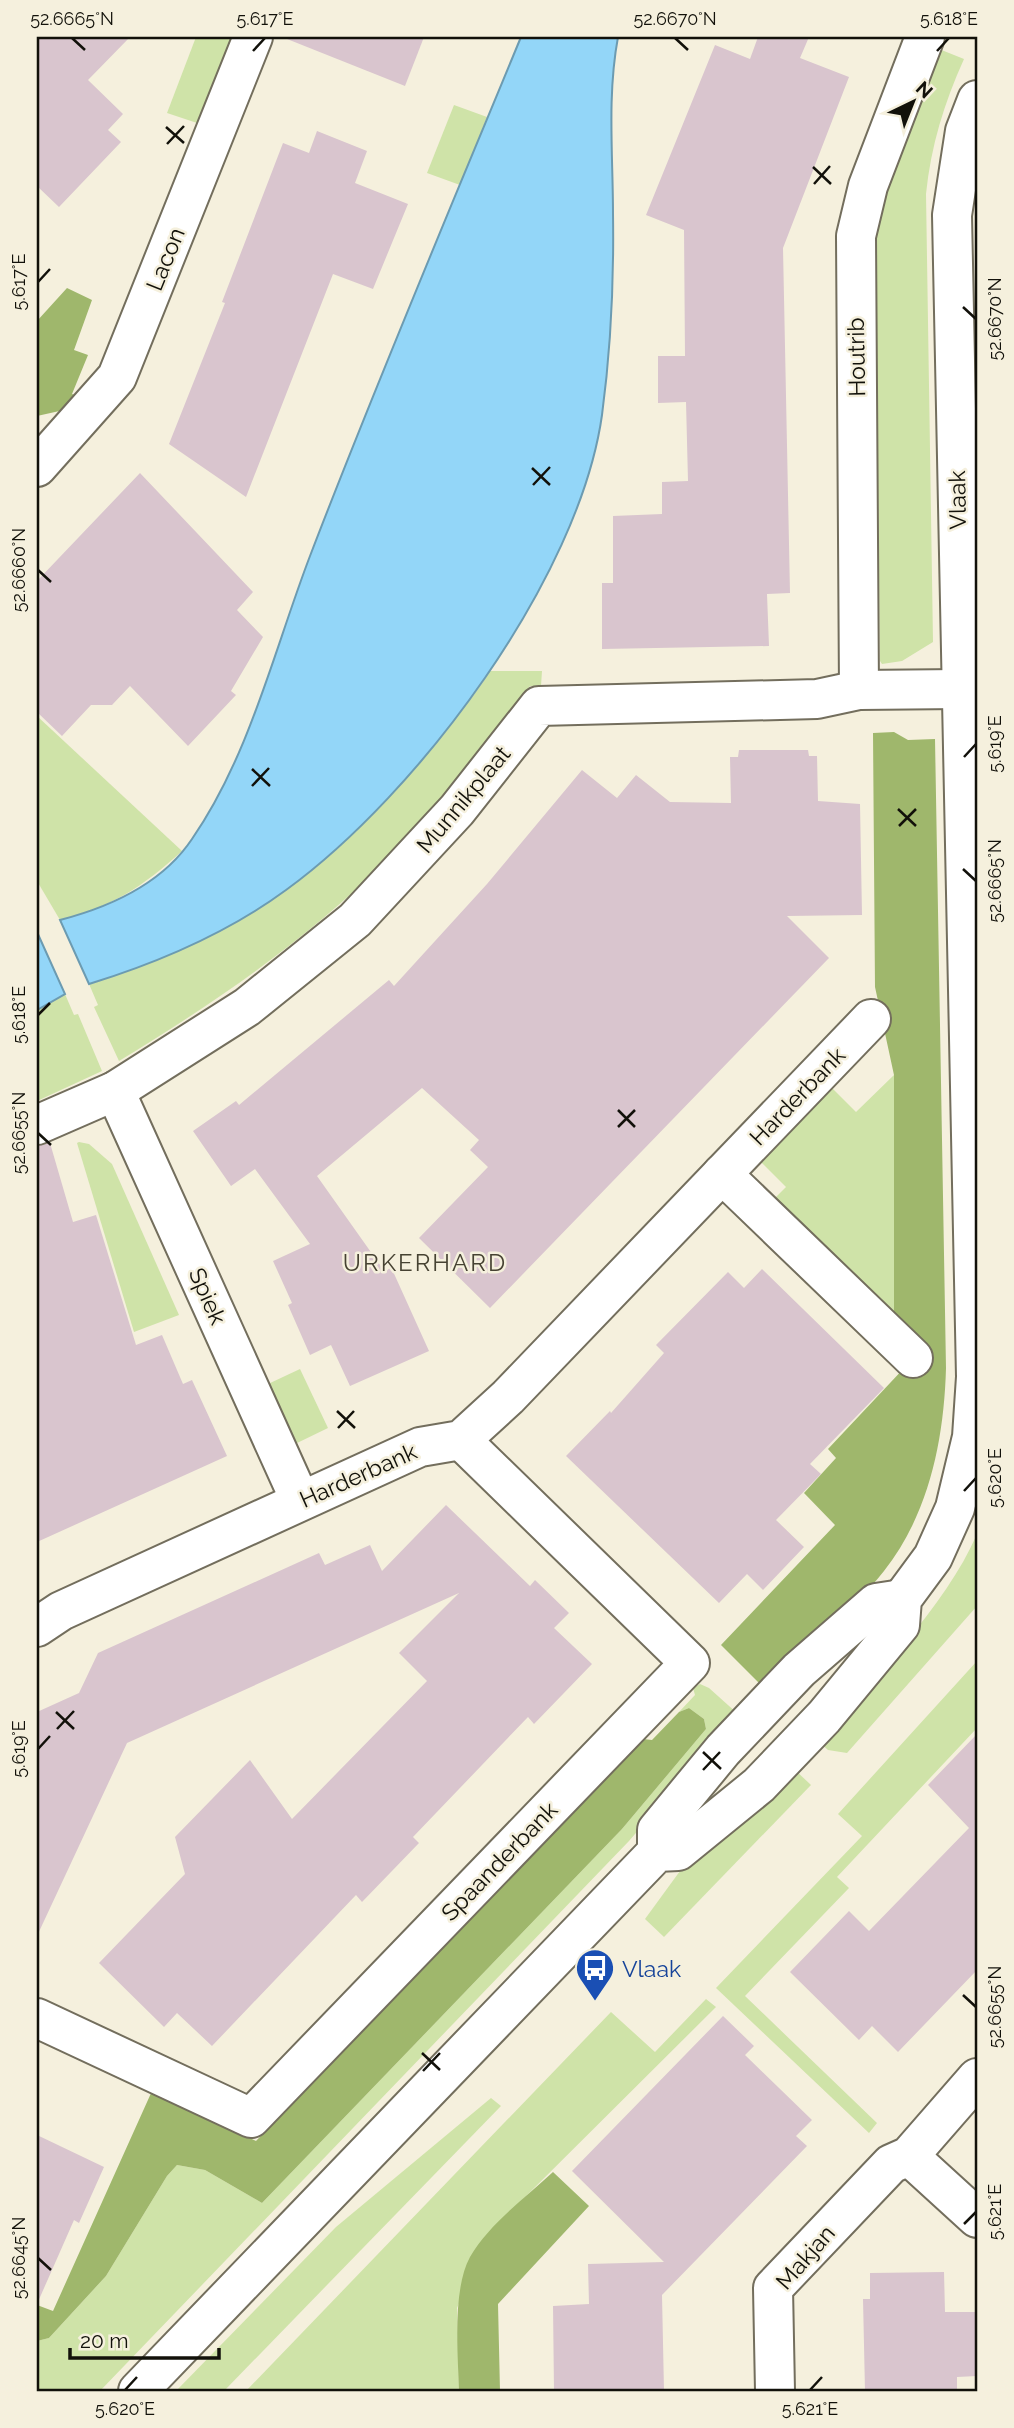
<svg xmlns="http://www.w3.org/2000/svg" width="1014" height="2428" font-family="Raleway,sans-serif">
<rect width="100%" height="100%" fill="#f5f0dd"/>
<!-- green -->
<g fill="#cfe3a8">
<path d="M196 37H235L200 124 167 113Z"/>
<path d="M939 49 964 59C944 103 931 146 926 194L933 642 902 661 882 664 880 661 875 240 893 171Z"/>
<path d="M454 105 487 117 460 185 427 173Z"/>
<path d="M490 671H542L541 686H530C485 744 441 805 389 858 308 939 216 1002 119 1061L94 1007 98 1005 89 984C231 940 321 874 418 762 443 733 470 703 490 671Z"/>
<path d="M37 716 182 851C141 888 113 906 60 920L37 881Z"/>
<path d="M65 994 74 1015 78 1014 102 1071 37 1101V1010Z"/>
<path d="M894 1075V1325L769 1204 786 1187 761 1162 832 1088 856 1112Z"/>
<path d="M79 1142 89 1144 112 1164 179 1315 134 1332 77 1143Z"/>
<path d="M300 1369 328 1428 295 1444 268 1384Z"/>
<path d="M977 1534V1606L847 1753 828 1750 819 1742C871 1680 945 1608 977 1534Z"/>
<path d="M977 1661V1728L837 1877 849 1888 745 1996 877 2123 869 2133 716 1988 862 1836 838 1814Z"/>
<path d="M700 1684 709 1688 738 1714 629 1841 100 2391H37V2341L49 2338 106 2276 167 2176 177 2165 205 2170 262 2203 622 1829 706 1729 704 1719 689 1708 679 1712 695 1695 693 1688Z"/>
<path d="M793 1768 811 1785 664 1937 645 1919 680 1871Z"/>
<path d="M706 1999 716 2007 488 2234 457 2308 459 2391H246L611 2012 655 2052Z"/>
<path d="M491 2098 501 2106 224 2391H176L336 2227Z"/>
</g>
<!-- forest -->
<g fill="#9fb76c">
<path d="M67 288 92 300 74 350 88 355 72 394 78 396 64 410 37 416V321Z"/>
<path d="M894 732 908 740 935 739 946 1368C944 1440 929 1514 884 1571 850 1614 803 1650 764 1688L721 1645 835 1525 804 1493 836 1458 828 1449 906 1366 894 1325V1075L875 987 873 733Z"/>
<path d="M689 1708 704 1719 706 1729 622 1829 262 2203 205 2170 177 2165 167 2176 106 2276 49 2338 37 2341V2305L53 2311 152 2091 256 2141 643 1739 652 1740 679 1712Z"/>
<path d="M553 2172 589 2206 498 2304 500 2391H459C458 2354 452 2290 470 2257 489 2224 525 2198 553 2172Z"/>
</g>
<!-- water -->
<g fill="#93d6f8" stroke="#6c9bb1" stroke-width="2">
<path d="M521 37H618C607 96 613 155 613 214 614 282 611 348 602 415 579 579 418 794 286 890 229 932 157 963 89 984L60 920C110 907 162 884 192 839 250 755 274 650 310 556 377 381 450 209 521 37Z"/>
<path d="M37 932 65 994 37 1010Z"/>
</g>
<!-- building -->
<g fill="#d9c5ce">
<path d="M37 37H130L88 80 123 114 108 130 121 142 59 207 37 186Z"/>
<path d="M287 37H424L405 86 287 39Z"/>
<path d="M758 37H809L800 58 849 77 783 248 790 593 767 594 769 646 602 649V583H613V516L662 514V482L688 481 686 402 658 403V356H685L684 230 646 215 715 45 750 59Z"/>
<path d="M317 131 367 151 355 183 408 204 373 289 333 274 246 497 169 444 225 303 222 302 283 143 309 153Z"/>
<path d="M140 473 253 592 237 610 263 637 231 691 236 695 188 746 130 686 112 705H91L62 736 37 712V581Z"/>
<path d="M739 750H808L809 756H817L818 801 860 804 862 915 787 916 829 958 490 1308 419 1238 488 1167 470 1150 479 1140 422 1088 317 1176 385 1272 391 1267 429 1351 350 1386 331 1345 310 1355 288 1305 292 1303 273 1261 310 1244 255 1169 231 1186 193 1131 236 1101 239 1105 389 980 394 986 487 884 582 770 617 798 636 775 670 802 731 803 730 757H738Z"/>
<path d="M50 1143 73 1222 96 1215 136 1345 162 1335 183 1384 192 1380 227 1456 37 1542V1146Z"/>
<path d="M762 1269 884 1388 810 1464 821 1474 776 1520 804 1547 763 1590 747 1574 719 1603 566 1456 610 1411 611 1413 664 1353 656 1345 728 1272 744 1288Z"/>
<path d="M446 1505 530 1586 535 1580 569 1613 554 1628 592 1664 534 1724 528 1717 413 1837 419 1843 391 1872 362 1902 356 1895 212 2046 177 2013 164 2027 99 1963 185 1874 175 1837 250 1760 292 1819 427 1681 399 1653 459 1593 127 1743 37 1936V1712L79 1693 98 1653 319 1553 325 1565 370 1545 382 1571Z"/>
<path d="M977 1734V1970L898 2052 872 2026 859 2040 790 1972 849 1911 869 1931 969 1828 928 1785Z"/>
<path d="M723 2016 754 2046 745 2055 812 2120 796 2136 807 2146 662 2295 664 2391H554L553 2306 589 2304 588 2264 664 2262 572 2171Z"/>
<path d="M37 2135 104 2167 79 2223 74 2220 37 2304Z"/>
<path d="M944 2272 945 2312H977V2376L957 2377V2391H865L863 2299H870V2273Z"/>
</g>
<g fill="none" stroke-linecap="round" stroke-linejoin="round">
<!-- street casing -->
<g stroke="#736e5d" stroke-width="42">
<g id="street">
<path d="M37 467 117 377 253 37"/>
<path d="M859 690 856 236 868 186 925 37"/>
<path d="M115 1091 300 1500"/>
<path d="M37 1125 115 1091 247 1007 355 920 457 810 539 706 817 699 859 690 960 689"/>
<path d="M722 1174 913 1358"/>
<path d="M37 1627 61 1611 420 1447 461 1440 508 1397 871 1019"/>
<path d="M37 2018 251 2118 690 1663 461 1440"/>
<path d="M909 2156 977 2218"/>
<path d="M775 2391 773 2288 891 2164 909 2156 977 2078"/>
</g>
</g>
<!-- secondary casing -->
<g stroke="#736e5d" stroke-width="42">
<g id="secondary">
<path d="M657 1852V1830L723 1750 799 1670 876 1603 902 1599"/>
<path d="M138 2391 657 1852 678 1851 759 1785 824 1717 900 1625 902 1599 933 1557 955 1508 972 1437 976 1377 952 215 965 131 977 100"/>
</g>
</g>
<!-- street -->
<use href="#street" stroke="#fff" stroke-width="38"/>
<!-- secondary -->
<use href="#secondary" stroke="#fff" stroke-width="38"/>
</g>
<!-- ticks -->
<path fill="none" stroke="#12110a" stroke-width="2.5" d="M72 38 85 50M675 38 688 50M253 51 265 38M937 51 949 38M166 127 184 143M167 144 184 126M813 167 831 184M814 184 830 166M38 282 50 269M963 307 976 319M532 468 550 485M533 485 550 467M38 570 51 582M964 757 976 744M252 769 270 786M252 786 269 768M898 809 916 826M899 826 916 809M963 869 976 881M38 1015 50 1003M618 1110 635 1127M618 1127 635 1110M38 1133 51 1145M337 1411 355 1428M338 1428 354 1411M964 1491 976 1478M56 1712 74 1729M57 1729 74 1711M38 1749 50 1736M703 1752 721 1769M703 1770 720 1752M963 1995 976 2007M422 2053 440 2070M423 2071 440 2053M964 2224 976 2212M38 2258 51 2270M125 2390 137 2377M810 2390 822 2377"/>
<!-- icons -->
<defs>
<g id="bus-pin" transform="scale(2.0125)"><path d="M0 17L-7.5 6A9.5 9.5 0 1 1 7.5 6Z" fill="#1a4fb4" stroke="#f5f0dd"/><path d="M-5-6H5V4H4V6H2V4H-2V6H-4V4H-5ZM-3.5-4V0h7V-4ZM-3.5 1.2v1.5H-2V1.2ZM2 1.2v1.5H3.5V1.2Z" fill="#fff"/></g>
</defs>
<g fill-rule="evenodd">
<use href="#bus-pin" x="595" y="1968"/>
</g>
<g text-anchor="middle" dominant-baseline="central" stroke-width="5" stroke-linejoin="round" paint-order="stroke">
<!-- street labels -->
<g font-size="23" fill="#12110a" stroke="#f5f0dd">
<text transform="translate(165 259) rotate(-68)">Lacon</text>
<text transform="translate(856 357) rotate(-91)">Houtrib</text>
<text transform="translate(957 500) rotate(-91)">Vlaak</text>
<text transform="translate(463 799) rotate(-50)">Munnikplaat</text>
<text transform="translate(797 1096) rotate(-46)">Harderbank</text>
<text transform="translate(208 1296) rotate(66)">Spiek</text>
<text transform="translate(358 1475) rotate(-24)">Harderbank</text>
<text transform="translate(499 1861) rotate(-46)">Spaanderbank</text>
<text transform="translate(805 2257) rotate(-49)">Makjan</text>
</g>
<!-- transit labels -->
<g font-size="23" fill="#164399" stroke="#f5f0dd" text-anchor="start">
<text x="622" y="1968">Vlaak</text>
</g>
<!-- neighbourhood labels -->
<g font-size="24" letter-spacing="2" fill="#464232" stroke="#f5f0dd">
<text x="425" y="1262">URKERHARD</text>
</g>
</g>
<!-- border -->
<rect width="1014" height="2428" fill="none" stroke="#f5f0dd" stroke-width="77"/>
<!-- north arrow -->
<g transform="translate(913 102) rotate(43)" stroke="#f5f0dd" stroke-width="5" paint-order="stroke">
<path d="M0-5L12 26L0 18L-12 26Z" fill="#12110a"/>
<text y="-10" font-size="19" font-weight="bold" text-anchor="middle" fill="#12110a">N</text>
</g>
<!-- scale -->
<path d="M70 2348v10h149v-10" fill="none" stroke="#12110a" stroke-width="3.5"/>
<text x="80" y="2348" font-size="21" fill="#12110a" stroke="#f5f0dd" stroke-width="5" paint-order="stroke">20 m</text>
<rect x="38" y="38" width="938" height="2352" fill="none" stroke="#12110a" stroke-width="2.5"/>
<g font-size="18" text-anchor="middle" fill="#12110a">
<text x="72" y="25">52.6665°N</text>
<text x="265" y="25">5.617°E</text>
<text x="675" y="25">52.6670°N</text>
<text x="949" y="25">5.618°E</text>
<text transform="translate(19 282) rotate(-90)" y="6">5.617°E</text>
<text transform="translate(995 319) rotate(-90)" y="6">52.6670°N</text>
<text transform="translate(19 570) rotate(-90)" y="6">52.6660°N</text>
<text transform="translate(995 744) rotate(-90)" y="6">5.619°E</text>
<text transform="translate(995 881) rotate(-90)" y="6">52.6665°N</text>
<text transform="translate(19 1015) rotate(-90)" y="6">5.618°E</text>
<text transform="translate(19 1133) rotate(-90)" y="6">52.6655°N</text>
<text transform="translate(995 1478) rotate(-90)" y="6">5.620°E</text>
<text transform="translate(19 1749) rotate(-90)" y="6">5.619°E</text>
<text transform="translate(995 2007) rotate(-90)" y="6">52.6655°N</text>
<text transform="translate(995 2212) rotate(-90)" y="6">5.621°E</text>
<text transform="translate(19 2258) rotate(-90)" y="6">52.6645°N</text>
<text x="125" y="2415">5.620°E</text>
<text x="810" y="2415">5.621°E</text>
</g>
</svg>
